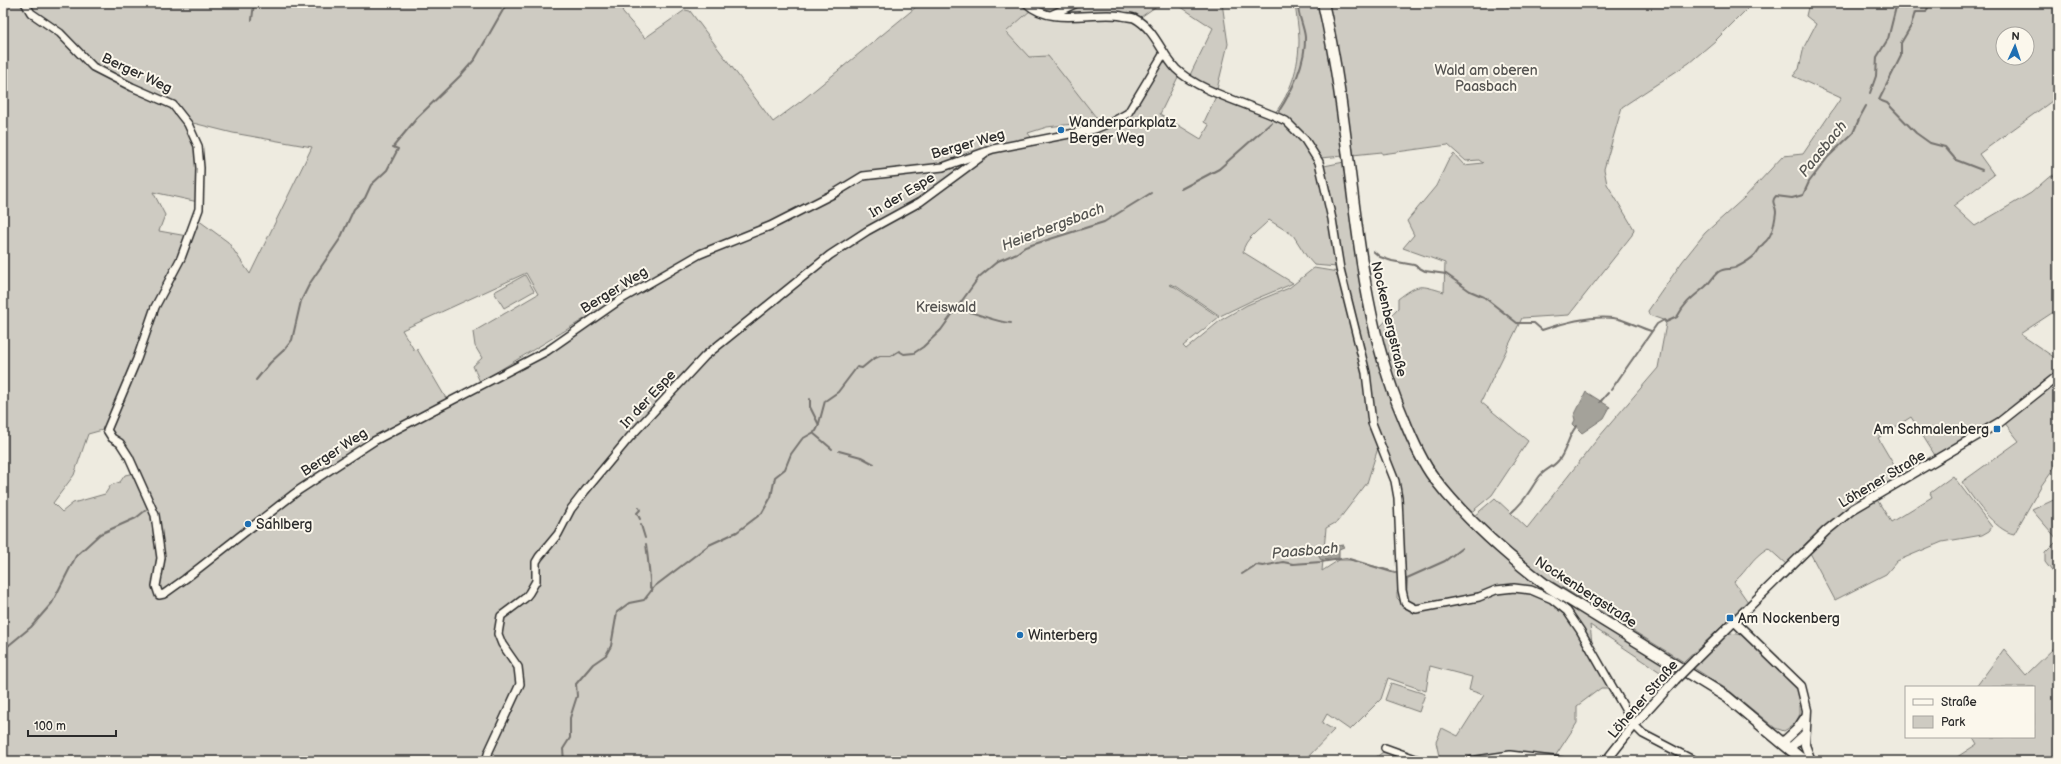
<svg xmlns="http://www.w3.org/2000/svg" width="2061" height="764" font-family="'Balsamiq Sans',sans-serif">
<rect width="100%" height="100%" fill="#eeebe0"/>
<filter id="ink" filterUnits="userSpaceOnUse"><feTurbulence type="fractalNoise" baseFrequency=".025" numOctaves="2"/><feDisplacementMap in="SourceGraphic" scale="8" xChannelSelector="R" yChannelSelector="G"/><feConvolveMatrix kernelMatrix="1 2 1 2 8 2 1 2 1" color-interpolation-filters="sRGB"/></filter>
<g filter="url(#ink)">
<!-- built -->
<path fill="#dedbd1" d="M1031 10 1110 16 1132 20 1148 31 1161 53 1125 110 1116 117 1099 121 1048 57H1029L1006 32Z"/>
<!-- green -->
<g fill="#cecbc2" stroke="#7c7b76" fill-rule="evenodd">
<path d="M3 3H23L29 13 37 21 60 33 92 70 171 106 177 112 187 125 198 154V202L153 192 165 215 159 231 187 236 179 259 163 285 155 304 136 360 106 429 88 434 74 475 53 503 62 512 73 503 105 494 111 485 120 482 125 475 134 473 151 508 155 525 160 557 154 584 158 597 176 588 300 492 396 430 481 385 654 281 652 278 480 382 473 366 482 358 475 346 473 332 538 294 526 273 402 330 414 350 417 349 447 400 359 448 297 488 172 586 159 591 157 585 162 559 157 519 154 506 130 456 122 444 110 433 109 428 138 364 156 308 177 268 198 220 228 242 250 274 312 147 233 133 189 122 175 104 95 67 61 31 40 18 32 12 27 3H621L623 13 645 38 685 10 690 11 773 122 800 102 921 3H1021L1031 10 1006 32 1029 57 1048 56 1099 121 1047 127 1028 133 1033 140 1096 130 1129 113 1163 56 1179 75 1160 114 1201 139 1209 125 1204 122 1217 94C1237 102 1261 108 1279 119 1328 149 1328 216 1337 267L1314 265 1307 257 1293 235 1269 220C1260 230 1244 239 1243 252L1293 283 1287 286 1253 300 1220 316 1176 286 1170 284 1169 285 1175 287 1219 317 1183 346 1186 349 1221 320 1247 305 1289 288 1314 268 1338 272 1362 363 1370 424 1378 448 1367 483 1337 522 1326 528 1322 571 1339 560H1350L1397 572 1399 589 1397 592V598L1406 607 1415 611C1431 611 1464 604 1481 599 1486 597 1492 593 1497 592 1506 589 1516 590 1525 592 1573 602 1589 648 1611 688H1601L1577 706V723L1554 758 1510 753 1462 761H1440L1436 742 1442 728 1458 736 1484 695 1469 690 1472 677 1430 666 1426 691 1388 678 1381 699 1350 730 1327 714 1322 723 1334 730 1304 761H3Z"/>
<path d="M1030 3H1074L1052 13Z"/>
<path d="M1081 3H1161L1138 19 1057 14Z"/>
<path d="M1175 3H1222L1228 44 1217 89 1189 77 1213 28Z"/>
<path d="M1295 3H1319V14L1324 25 1328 50 1344 156 1320 158 1304 134 1275 113C1291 92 1299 67 1299 40 1299 28 1296 15 1295 3Z"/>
<path d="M1328 3H1753L1715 41 1689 63 1622 107 1604 169 1607 184 1634 229 1632 235 1569 315 1522 318 1481 402 1528 441 1492 495 1469 514C1440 480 1415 442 1399 399 1390 376 1385 352 1379 328L1398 308V299C1419 283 1420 285 1444 292L1445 263 1403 248 1414 235 1407 221 1436 186 1448 161 1454 154 1464 165 1483 163 1479 160 1466 161 1448 145 1382 154V152L1352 155Z"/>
<path d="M1809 3H2058V117L2052 101 1979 154 1994 175 1953 206 1975 226 2031 193 2048 178 2058 173V309L2020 334 2058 360V371L2001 418 1936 457 1911 417 1878 438 1901 477 1822 529 1806 543 1787 565 1768 548C1750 559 1749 569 1734 582L1748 602 1684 662 1540 574 1500 543 1473 517 1495 498 1527 528 1599 437 1658 368 1666 324 1663 320 1649 315 1648 311 1682 262 1705 233 1744 198 1783 156 1803 154 1841 98 1793 76 1799 69 1804 47 1816 24 1806 16ZM2003 34H2027V58H2003Z"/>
<path d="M1344 162C1367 323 1376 462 1517 569 1567 607 1622 638 1675 670L1669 678 1590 625 1592 643 1581 625 1534 588 1479 595 1419 607 1407 602 1405 595 1401 503 1374 419 1367 365 1357 321 1342 269 1324 166Z"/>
<path d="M525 275 534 291 504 308 494 292Z"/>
<path d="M2058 380V462L2041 486 2014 534C1995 531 1972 497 1962 482L2019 441 2004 422Z"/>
<path d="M1953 476 1992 527 1989 531 1982 535 1942 542 1897 561 1886 574 1835 600 1809 551 1855 511 1876 498 1891 522 1932 497 1930 493Z"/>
<path d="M2058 498V579L2045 562V553L2058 540 2032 510Z"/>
<path d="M1731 633 1743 635 1795 684 1800 695V714L1795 724 1784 731 1775 728 1731 692 1694 668 1727 634Z"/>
<path d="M2058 644V755L2049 761H1951L1977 744 1973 737H2034V687H1976L2004 649 2026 675Z"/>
<path d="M1391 683 1425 694 1419 712 1385 700Z"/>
<path d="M1383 752H1391L1417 761H1371Z"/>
</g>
<!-- water -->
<g fill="#a4a29a" stroke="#74726e">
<path d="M1586 392 1610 407 1604 418 1582 433 1573 424 1575 420 1574 416Z"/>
<path d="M1344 545V547L1339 549V558L1321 560 1318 555 1319 548Z"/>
</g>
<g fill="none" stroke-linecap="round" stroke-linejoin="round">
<!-- stream -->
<g stroke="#74726e" stroke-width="2">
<path d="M1930 3 1926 12H1915L1911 26 1901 43V56L1879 100 1887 103 1916 133 1930 143 1945 147 1956 160 1982 170"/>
<path d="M252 20 254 3"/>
<path d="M1870 93 1876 76 1877 57 1888 39 1897 3"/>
<path d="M1279 111C1292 91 1306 62 1305 37 1304 26 1297 14 1298 3"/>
<path d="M1181 189 1219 169 1271 123"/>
<path d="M1373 251 1380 257 1392 261 1414 265 1425 271 1446 274 1470 291 1484 297 1517 323H1534L1542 330C1563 323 1599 313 1622 320 1632 323 1641 328 1651 331"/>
<path d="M956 309C975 311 992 322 1011 323"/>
<path d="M256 380 270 363 285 349 292 340 301 301 310 283 340 239 354 209 365 198 371 185 387 170 398 149 393 147 417 118 460 76 475 59 507 3"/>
<path d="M1611 390 1657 324 1664 320 1666 322 1677 317C1685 302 1693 297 1705 287 1711 282 1713 275 1720 271 1725 268 1732 270 1737 267 1743 264 1751 259 1755 255 1759 250 1760 247 1764 243 1772 237 1775 221 1776 212 1776 205 1770 202 1776 196L1792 198 1803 195 1809 182 1828 157 1853 133 1860 117 1866 106"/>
<path d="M810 399V407L819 425"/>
<path d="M1600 402 1608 393"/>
<path d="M813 433 832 449"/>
<path d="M839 451 861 457 874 464"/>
<path d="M639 508 640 510 637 513 640 519"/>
<path d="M1512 512C1527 499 1528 492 1539 477 1544 470 1552 468 1558 461 1566 453 1569 432 1577 426"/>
<path d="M641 525 645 538"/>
<path d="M646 544C647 551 651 583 650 587L652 591"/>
<path d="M1242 574 1256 565 1263 566 1283 562 1293 564 1321 562 1346 558 1395 573"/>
<path d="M1406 594 1407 578 1445 561 1462 548"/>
<path d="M3 650 31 627 52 603 76 556 100 534 136 518 146 510"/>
<path d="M564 761 563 749 570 738V718L577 696 576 684 593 664 606 655 611 646 617 612 629 603 644 600 655 586 709 545 737 532 762 513 771 497 775 477 785 469 791 454 802 439 816 431 818 427 825 401 838 392 857 367 862 368 873 359 880 356H891L899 351 904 354 914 353 923 347 941 330 979 277 998 261 1017 253 1025 247 1104 222 1151 193"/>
</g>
<!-- minor casing -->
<g stroke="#2b2b2b" stroke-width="10">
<g id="minor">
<path d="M25 3 31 13 60 33 93 67 132 87 173 105 188 124 198 146 200 168 199 209 181 258 155 307 137 359 107 430 112 438 120 443 129 457 155 515 161 558 156 586 159 595 164 594 185 579 299 490 374 441 547 351 620 300 700 254 770 226 835 193 863 176 943 167 993 149 1095 129 1112 122 1128 113 1164 53"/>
<path d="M1026 3C1051 27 1092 11 1122 16 1126 17 1131 17 1134 18 1155 29 1161 53 1176 69 1198 91 1248 104 1277 117L1286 121 1305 140 1319 162 1332 219 1340 269 1366 373 1372 423 1395 481 1398 498 1402 590 1405 603 1416 609 1479 597 1496 590 1514 588 1531 590 1552 599 1567 611 1580 630 1634 725 1643 734 1695 761"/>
<path d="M1053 14 1077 3"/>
<path d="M1385 748 1421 761"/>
<path d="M486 761 489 751 520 684 518 667 502 644 498 634 501 616 525 598 529 593 536 581V562L539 557 558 534 571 509 585 491 629 438 705 356 830 255 867 231 920 202 985 154"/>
<path d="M1470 761 1510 755 1561 761"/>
</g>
</g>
<!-- tertiary casing -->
<g stroke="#2b2b2b" stroke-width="11">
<g id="tertiary">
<path d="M1734 621 1801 686 1807 710 1805 745 1811 761"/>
<path d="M1695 660 1826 531 1853 509 2000 422 2058 376"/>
<path d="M1783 742 1797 729 1806 716"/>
<path d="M1790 748 1805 734"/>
<path d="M1606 761 1636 723 1675 680"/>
</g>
</g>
<!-- secondary casing -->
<g stroke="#2b2b2b" stroke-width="13">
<path id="secondary" d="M1323 3C1336 59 1343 116 1350 173 1360 256 1370 340 1403 417 1411 437 1421 461 1434 478 1466 520 1505 554 1547 586L1727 697 1804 761"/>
</g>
<!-- minor -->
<use href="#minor" stroke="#fbf7ec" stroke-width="7"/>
<!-- tertiary -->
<use href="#tertiary" stroke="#fbf7ec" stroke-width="8"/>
<!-- secondary -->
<use href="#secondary" stroke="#fbf7ec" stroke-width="10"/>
<!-- tertiary-bridge casing -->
<g stroke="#2b2b2b" stroke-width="11" stroke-linecap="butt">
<path id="tertiary-bridge" d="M1675 680 1695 660"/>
</g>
<!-- tertiary-bridge -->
<use href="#tertiary-bridge" stroke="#fbf7ec" stroke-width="8"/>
</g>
</g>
<!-- markers -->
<g fill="#1f6fb2" stroke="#fbf7ec" stroke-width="1.5">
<circle cx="1061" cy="130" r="4"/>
<rect x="1993" y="425" width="8" height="8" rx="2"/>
<circle cx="248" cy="524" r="4"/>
<rect x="1726" y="614" width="8" height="8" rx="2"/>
<circle cx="1020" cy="635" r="4"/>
</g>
<g text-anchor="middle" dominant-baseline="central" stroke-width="4" stroke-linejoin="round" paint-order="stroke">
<!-- park labels -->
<g font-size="14" fill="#545351" stroke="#fbf7ec">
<text x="1486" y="70">Wald am oberen<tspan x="1486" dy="16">Paasbach</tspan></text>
<text x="946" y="307">Kreiswald</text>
</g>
<!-- street labels -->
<g font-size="14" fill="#2b2b2b" stroke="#fbf7ec">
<text transform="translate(137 73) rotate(25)">Berger Weg</text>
<text transform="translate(968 144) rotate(-16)">Berger Weg</text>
<text transform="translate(902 195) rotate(-31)">In der Espe</text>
<text transform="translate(614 290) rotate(-32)">Berger Weg</text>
<text transform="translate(1389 319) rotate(77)">Nockenbergstraße</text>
<text transform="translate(648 399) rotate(-47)">In der Espe</text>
<text transform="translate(334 452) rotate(-33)">Berger Weg</text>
<text transform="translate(1882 479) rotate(-31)">Löhener Straße</text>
<text transform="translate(1586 592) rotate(33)">Nockenbergstraße</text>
<text transform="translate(1643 699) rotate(-49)">Löhener Straße</text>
</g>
<!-- poi labels -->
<g font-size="14" fill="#2b2b2b" stroke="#fbf7ec" text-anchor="start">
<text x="1069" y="122">Wanderparkplatz<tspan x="1069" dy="16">Berger Weg</tspan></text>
<text x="1989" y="429" text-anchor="end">Am Schmalenberg</text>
<text x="256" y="524">Sahlberg</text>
<text x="1738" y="618">Am Nockenberg</text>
<text x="1028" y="635">Winterberg</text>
</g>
<!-- water labels -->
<g font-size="15" font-style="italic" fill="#555552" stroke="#fbf7ec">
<text transform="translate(1823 149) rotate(-51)">Paasbach</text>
<text transform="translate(1053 227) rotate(-21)">Heierbergsbach</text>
<text transform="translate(1305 551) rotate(-5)">Paasbach</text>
</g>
</g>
<!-- margin -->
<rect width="2061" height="764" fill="none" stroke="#fbf7ec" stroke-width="16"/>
<rect x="8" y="8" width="2045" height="748" fill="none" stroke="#2b2b2b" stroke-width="1.5" filter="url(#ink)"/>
<!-- legend -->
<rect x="1905" y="686" width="130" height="52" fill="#fbf7ec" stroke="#a8a59f"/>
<rect x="1913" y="699" width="20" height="6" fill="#fbf7ec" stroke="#a8a59f"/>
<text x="1941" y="706" font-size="12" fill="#2b2b2b">Straße</text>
<rect x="1913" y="716" width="20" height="12" fill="#cecbc2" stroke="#a8a59f"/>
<text x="1941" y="726" font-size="12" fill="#2b2b2b">Park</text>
<!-- north arrow -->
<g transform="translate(2015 46) rotate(3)"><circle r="19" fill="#fbf7ec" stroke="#a8a59f"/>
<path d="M0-3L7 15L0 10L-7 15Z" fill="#1f6fb2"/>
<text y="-6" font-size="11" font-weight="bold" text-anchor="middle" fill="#2b2b2b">N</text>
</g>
<!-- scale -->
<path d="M28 730v6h88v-6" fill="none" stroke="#2b2b2b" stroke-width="2"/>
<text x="34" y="730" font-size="12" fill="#2b2b2b" stroke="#fbf7ec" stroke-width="3" paint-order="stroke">100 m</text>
</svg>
